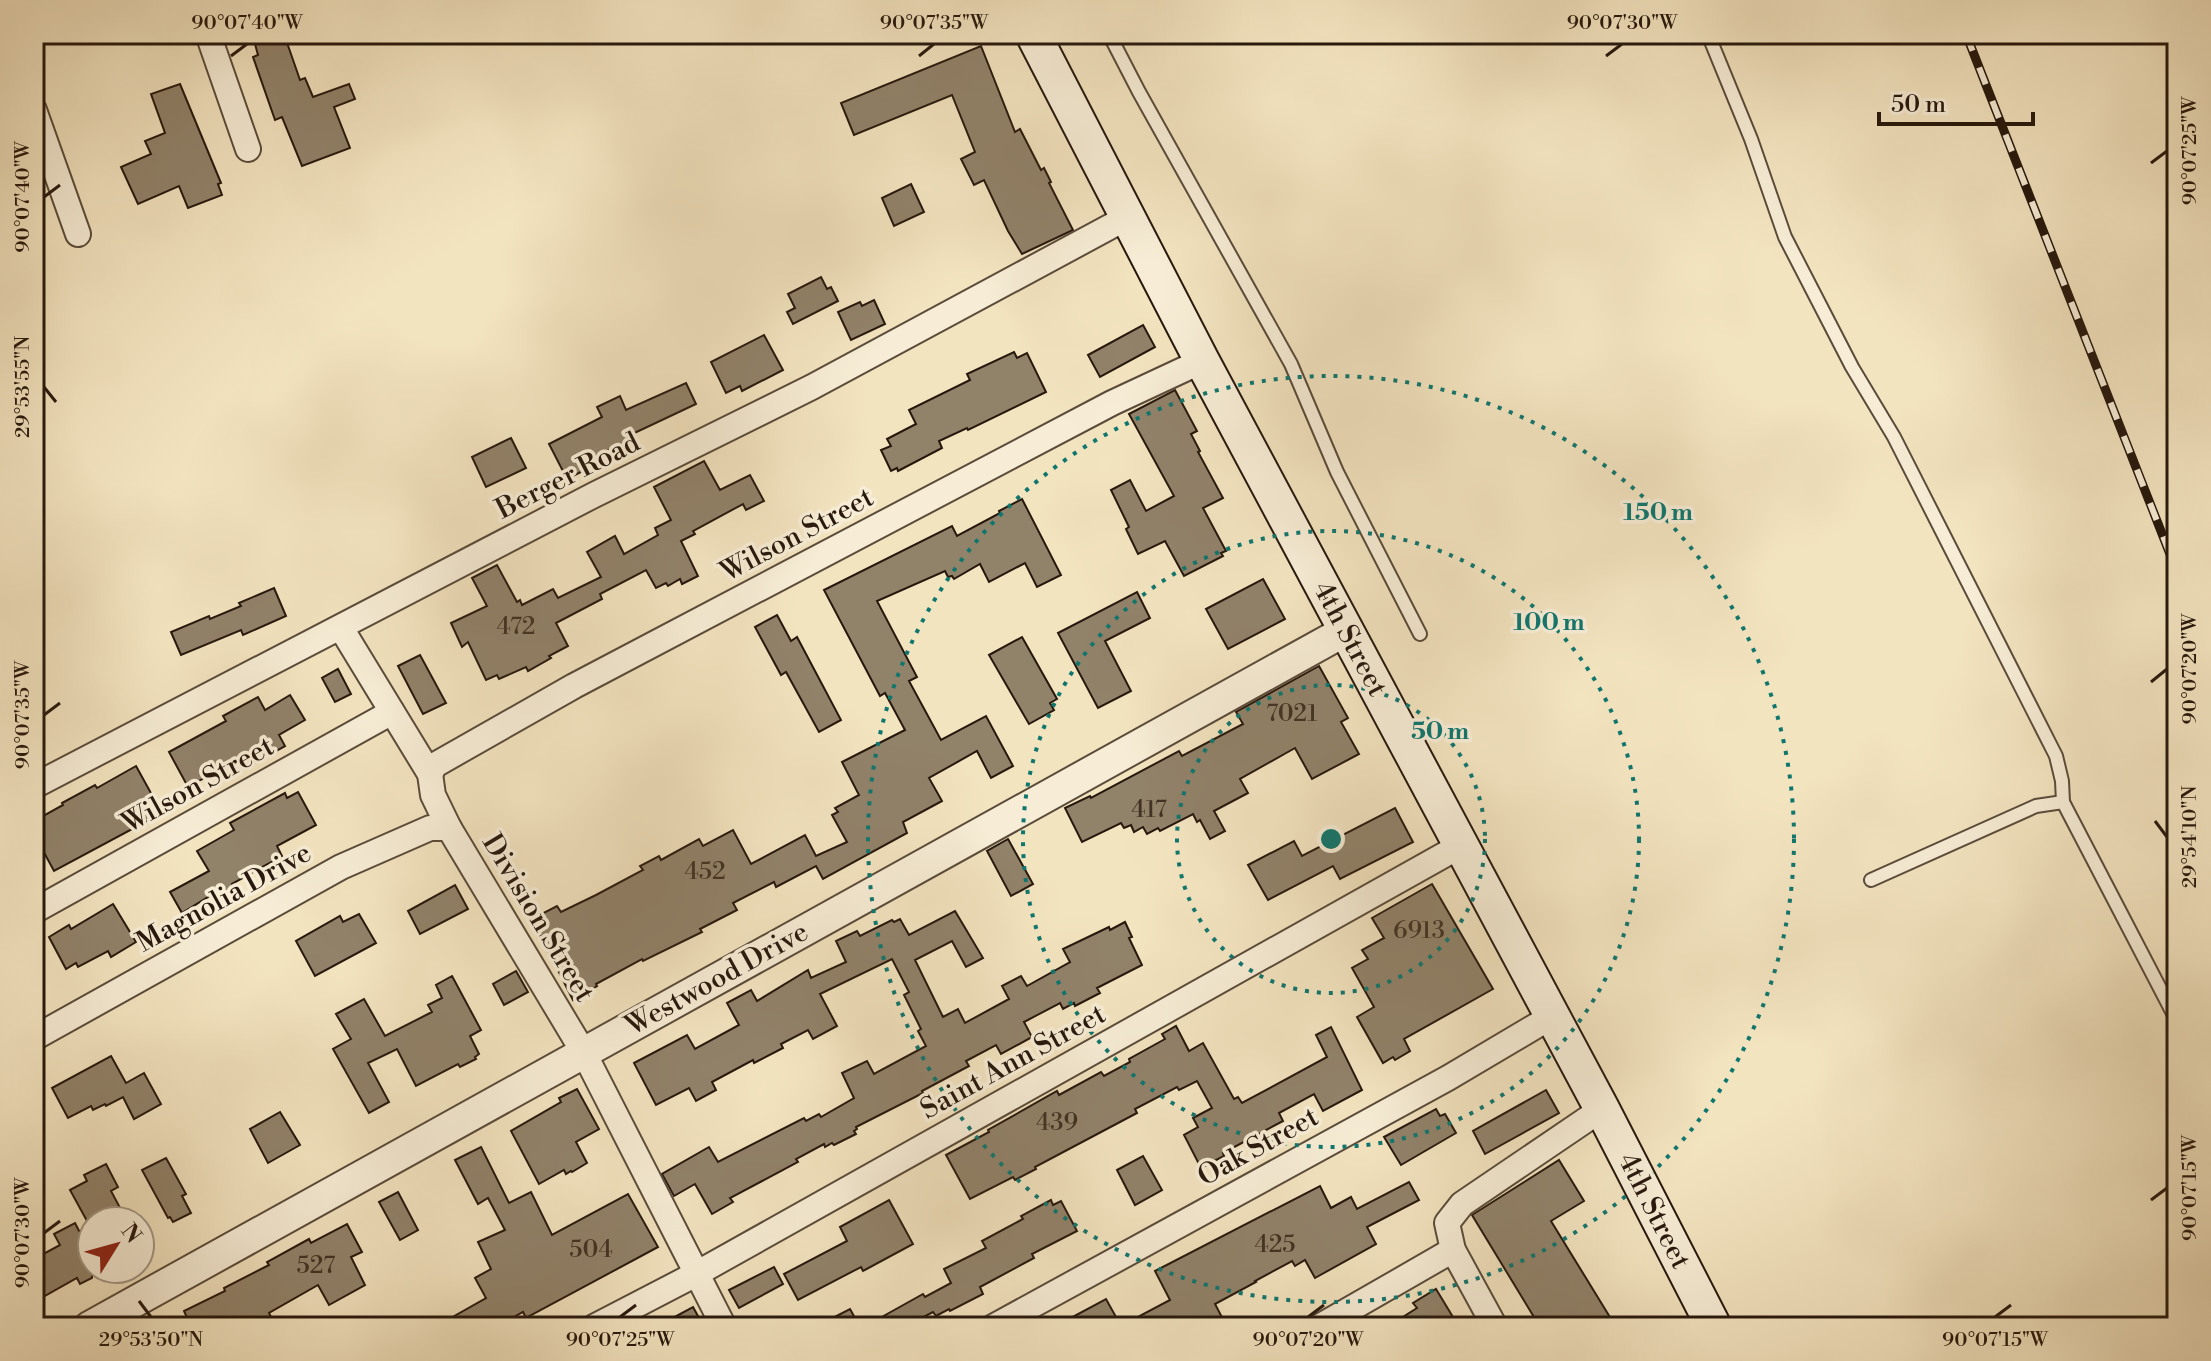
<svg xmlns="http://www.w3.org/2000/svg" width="2211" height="1361" font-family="'Libre Bodoni',serif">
<rect width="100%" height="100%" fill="#f3e4c0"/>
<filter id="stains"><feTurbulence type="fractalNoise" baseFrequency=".0025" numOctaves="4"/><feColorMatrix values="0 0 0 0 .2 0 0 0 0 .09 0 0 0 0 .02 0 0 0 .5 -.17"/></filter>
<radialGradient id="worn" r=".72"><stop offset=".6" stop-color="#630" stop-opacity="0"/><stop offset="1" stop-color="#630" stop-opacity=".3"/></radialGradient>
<!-- building -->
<g fill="#91826a" stroke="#27180d" stroke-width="2">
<path d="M284 34 300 80 305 78 313 97 349 84 355 99 334 107 350 148 302 166 282 117 275 120 253 57 258 55 255 44Z"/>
<path d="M981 46 1015 132 1020 129 1041 170 1044 168 1051 182 1049 183 1073 230 1022 254 1008 231 984 180 974 185 961 159 975 152 952 95 854 135 841 103Z"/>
<path d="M180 84 221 183 218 184 222 195 188 208 179 186 138 204 121 167 151 154 145 141 165 133 151 94Z"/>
<path d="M911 184 924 212 894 226 882 198Z"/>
<path d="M821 277 827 289 831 287 838 301 793 324 787 312 795 308 788 294Z"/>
<path d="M874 300 885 324 851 340 838 312 860 302 862 306Z"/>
<path d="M1143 325 1155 347 1100 377 1088 355Z"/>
<path d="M764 335 783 370 742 391 740 386 726 393 711 362Z"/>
<path d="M1014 352 1017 358 1027 353 1046 392 968 430 967 428 939 441 942 448 898 471 897 468 891 471 881 450 891 446 887 439 916 424 909 410 970 380 967 374Z"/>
<path d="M686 383 696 404 628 436 630 440 590 459 593 466 567 479 549 444 602 417 597 407 620 396 626 410Z"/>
<path d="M1175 390 1197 431 1191 434 1200 451 1198 452 1223 498 1203 508 1226 551 1221 553 1223 556 1184 576 1165 541 1138 554 1126 529 1129 527 1111 490 1130 480 1146 511 1174 496 1129 414Z"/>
<path d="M511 438 526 468 486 487 472 457Z"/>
<path d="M704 461 720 490 750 475 764 501 746 510 743 504 693 531 695 534 681 541 698 576 682 584 680 579 668 586 666 583 656 588 646 570 600 594 602 599 556 623 568 646 549 656 551 658 528 671 526 667 499 679 497 675 486 680 468 642 462 647 451 623 487 606 472 578 497 565 517 602 520 600 522 605 553 589 558 598 601 577 587 552 615 536 624 554 658 535 655 528 671 520 654 487Z"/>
<path d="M1022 499 1061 575 1037 587 1025 563 989 582 980 564 954 579 952 576 948 577 945 571 877 601 917 677 909 681 941 740 986 716 1013 766 991 778 977 751 929 778 942 801 903 822 907 833 823 879 816 866 776 887 774 882 733 903 737 910 700 929 702 932 643 961 642 959 596 984 597 986 573 1000 532 919 557 906 561 912 596 895 643 870 640 866 659 856 661 860 699 839 703 846 733 830 751 864 805 835 816 856 847 842 832 815 838 812 835 808 859 795 842 762 905 730 885 693 880 696 824 590 952 526 957 536 1000 513 999 511Z"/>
<path d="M1263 579 1285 619 1228 649 1206 609Z"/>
<path d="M274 588 286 616 243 635 241 630 181 655 171 632 209 616 210 619 241 606 239 603Z"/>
<path d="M1137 592 1150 618 1105 641 1131 691 1098 708 1058 633Z"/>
<path d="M777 615 791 641 797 637 841 720 819 732 786 672 781 675 755 627Z"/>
<path d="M1022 637 1057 699 1050 703 1054 710 1029 724 989 655Z"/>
<path d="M420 655 446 703 423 714 398 666Z"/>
<path d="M1319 666 1348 718 1341 722 1359 754 1312 779 1295 748 1240 779 1248 793 1214 811 1225 831 1210 839 1200 820 1197 822 1193 814 1160 831 1158 828 1147 834 1143 827 1134 832 1131 825 1124 828 1121 823 1082 842 1065 808 1090 796 1091 798 1179 751 1182 756 1243 724 1236 712Z"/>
<path d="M338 669 351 694 335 702 322 678Z"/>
<path d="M290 695 305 720 279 735 285 746 249 766 244 756 188 787 169 752 226 721 223 716 258 697 265 710Z"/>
<path d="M136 766 162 813 54 871 34 834V821L63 805 62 803 95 785 97 788Z"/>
<path d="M298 792 316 825 277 846 282 856 232 884 238 897 220 907 213 894 182 913 170 892 209 871 197 851 234 830 230 823 285 793 287 798Z"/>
<path d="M1395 808 1413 842 1340 879 1333 866 1268 900 1248 865 1294 841 1302 856Z"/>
<path d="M1008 839 1033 884 1011 896 987 851Z"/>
<path d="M1432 884 1493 989 1404 1039 1410 1051 1395 1060 1393 1057 1383 1063 1357 1017 1374 1007 1352 968 1368 959 1362 950 1384 938 1372 918Z"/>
<path d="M455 885 468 909 420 934 408 911Z"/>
<path d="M113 904 136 942 111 957 108 951 78 967 76 963 66 969 49 937 69 925 71 929Z"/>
<path d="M955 911 983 958 966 967 952 941 915 960 943 1017 958 1009 965 1023 1009 999 1002 986 1021 976 1027 986 1070 962 1063 949 1109 927 1110 930 1125 922 1132 937 1129 938 1142 965 1097 988 1100 993 1075 1006 1074 1003 1063 1009 1060 1003 1024 1022 1032 1037 1001 1054 996 1045 966 1061 969 1066 922 1091 923 1093 856 1127 857 1129 854 1131 856 1134 834 1145 832 1143 825 1147 824 1144 796 1159 798 1162 730 1198 733 1202 712 1214 695 1184 674 1196 662 1174 709 1147 718 1162 804 1118 806 1121 819 1114 821 1117 854 1098 842 1073 867 1061 874 1074 926 1046 918 1031 921 1029 904 995 909 992 892 959 820 994 837 1026 813 1039 808 1030 781 1044 783 1048 754 1063 753 1060 712 1082 716 1090 696 1101 689 1088 656 1105 634 1063 687 1035 695 1049 739 1025 727 1003 751 990 757 1001 808 970 811 978 846 962 836 941 857 931 860 936 892 920 894 922 900 919 909 935Z"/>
<path d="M359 914 376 943 315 976 296 941 340 916 343 922Z"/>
<path d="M516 971 528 992 504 1005 493 984Z"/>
<path d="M452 976 481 1030 470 1036 479 1054 475 1057 476 1059 460 1067 458 1064 416 1086 397 1049 368 1063 389 1102 369 1113 333 1049 351 1039 336 1014 364 999 385 1036 432 1012 428 1005 442 998 436 985Z"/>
<path d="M1176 1026 1189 1051 1203 1043 1234 1099 1238 1097 1242 1103 1327 1057 1316 1035 1331 1027 1362 1090 1323 1111 1314 1094 1279 1113 1283 1121 1223 1153 1224 1156 1201 1168 1184 1135 1198 1127 1193 1118 1212 1108 1197 1081 1179 1090 1177 1087 1135 1109 1137 1113 1035 1167 1036 1169 1015 1180 1013 1177 970 1199 946 1155 989 1132 988 1130 1057 1091 1059 1095 1101 1072 1104 1076 1130 1062 1129 1059 1165 1039 1162 1034Z"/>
<path d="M111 1056 126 1083 144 1073 161 1104 134 1119 123 1097 106 1106 105 1104 93 1110 91 1106 68 1118 52 1088Z"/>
<path d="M577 1089 599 1129 576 1142 587 1163 572 1172 571 1171 566 1174 564 1170 539 1184 511 1131 561 1102 559 1098Z"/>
<path d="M1546 1090 1559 1113 1485 1154 1473 1131Z"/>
<path d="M1436 1109 1440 1116 1445 1114 1456 1133 1401 1165 1384 1137Z"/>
<path d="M280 1112 300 1145 268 1163 250 1129Z"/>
<path d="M481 1147 509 1203 531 1192 552 1235 628 1194 658 1247 526 1318 523 1312 496 1327H435L486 1298 475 1278 491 1269 478 1242 505 1230 488 1198 478 1204 455 1160Z"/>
<path d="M1143 1156 1162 1190 1135 1205 1117 1170Z"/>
<path d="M166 1158 186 1194 182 1196 191 1213 173 1222 170 1217 168 1218 142 1170Z"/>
<path d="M1559 1160 1584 1201 1551 1221 1616 1327H1540L1472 1215Z"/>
<path d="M106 1164 118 1187 111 1191 127 1221H87L70 1190 87 1181 84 1175Z"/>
<path d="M1409 1182 1419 1200 1367 1227 1376 1244 1315 1278 1305 1260 1295 1266 1292 1261 1255 1281 1256 1282 1215 1304 1227 1327H1054L1106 1299 1121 1326 1170 1300 1155 1271 1320 1186 1331 1208 1351 1197 1357 1209Z"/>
<path d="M398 1192 418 1230 400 1240 379 1202Z"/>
<path d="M889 1200 913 1244 863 1271 861 1267 798 1300 784 1274 847 1241 840 1227Z"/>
<path d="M1051 1200 1053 1205 1061 1201 1077 1231 1032 1254 1034 1258 980 1287 983 1294 950 1311 949 1309 936 1316 933 1312 904 1327H864L923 1294 925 1297 951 1283 944 1269 986 1248 982 1241 1023 1219 1021 1216Z"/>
<path d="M75 1223 92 1256V1278L80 1284 77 1278 34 1302V1259L60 1245 54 1234Z"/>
<path d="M347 1224 362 1252 351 1257 365 1285 329 1305 318 1285 269 1313 276 1327H191L184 1311 225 1291 224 1288 269 1265 267 1262 309 1239 311 1243Z"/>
<path d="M774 1267 783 1284 739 1308 729 1290Z"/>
<path d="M1436 1289 1459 1327H1387L1417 1308 1413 1303Z"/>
<path d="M693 1307 704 1327H656Z"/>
<path d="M850 1309 860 1327H815Z"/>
</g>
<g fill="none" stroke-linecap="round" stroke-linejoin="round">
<!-- service casing -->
<g stroke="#5a4b3a" stroke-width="16">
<g id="service">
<path d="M1109 34 1139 92 1291 364 1337 472 1420 634"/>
<path d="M1708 34 1751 139 1785 237 1852 367 1894 437 2056 756 2062 781 2063 802 2177 1021"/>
<path d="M1871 880 2036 806 2063 802"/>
</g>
</g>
<!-- minor casing -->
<g stroke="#5a4b3a" stroke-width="28">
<g id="minor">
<path d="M208 34 248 149"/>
<path d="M34 110 78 234"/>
<path d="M341 628 430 774 433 795 449 828 584 1053 724 1327"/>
<path d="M430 774 435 765 574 686 1112 403 1202 361"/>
<path d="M34 786 594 495 812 387 1128 217"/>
<path d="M34 911 392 712"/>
<path d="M34 1038 341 867 430 828H449"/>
<path d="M594 1327 696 1274 1460 846"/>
<path d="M993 1327 1448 1078 1551 1017"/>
<path d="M1319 1327 1453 1250"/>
<path d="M1495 1327 1453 1250 1447 1223 1462 1204 1602 1109"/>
</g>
</g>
<!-- tertiary casing -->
<g stroke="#5a4b3a" stroke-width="34">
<path id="tertiary" d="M89 1327 1345 631"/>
</g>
<!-- secondary casing -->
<g stroke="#27180d" stroke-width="38">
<path id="secondary" d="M1033 34 1202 361 1602 1109 1714 1327"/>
</g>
<!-- service -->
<use href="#service" stroke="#f7edd6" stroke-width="12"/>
<!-- minor -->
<use href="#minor" stroke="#f7edd6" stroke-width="24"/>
<!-- tertiary -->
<use href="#tertiary" stroke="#f7edd6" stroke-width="30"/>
<!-- secondary -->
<use href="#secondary" stroke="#f7edd6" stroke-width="34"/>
<!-- rail casing -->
<g stroke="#27180d" stroke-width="9">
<path id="rail" d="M1966 34 2177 572"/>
</g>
<!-- rail -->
<use href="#rail" stroke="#f7edd6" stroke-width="6" stroke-dasharray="18" stroke-linecap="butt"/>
</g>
<!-- ticks -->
<path fill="none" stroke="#27180d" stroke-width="3" d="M231 56 247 44M919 56 934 44M1606 56 1622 44M2151 163 2167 151M44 197 60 185M44 387 56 402M2151 682 2167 669M44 715 60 703M2155 821 2167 837M2151 1200 2167 1188M44 1233 60 1221M139 1301 151 1317M620 1317 636 1305M1308 1317 1324 1305M1995 1317 2011 1305"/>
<!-- distance rings -->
<g fill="none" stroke="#0f766e" stroke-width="4" stroke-dasharray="4 8">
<circle cx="1331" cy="839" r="154"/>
<circle cx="1331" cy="839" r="308"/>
<circle cx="1331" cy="839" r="463"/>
</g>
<g text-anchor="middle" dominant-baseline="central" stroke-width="7" stroke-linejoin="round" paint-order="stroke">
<!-- number labels -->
<g font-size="24" fill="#423224">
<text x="516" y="627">472</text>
<text x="1292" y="714">7021</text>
<text x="1149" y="810">417</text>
<text x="705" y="872">452</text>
<text x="1419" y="931">6913</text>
<text x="1057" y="1123">439</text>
<text x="1275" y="1245">425</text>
<text x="591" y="1250">504</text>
<text x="316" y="1266">527</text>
</g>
<!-- street labels -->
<g font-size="28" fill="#27180d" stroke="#f7edd6">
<text transform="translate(568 476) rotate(-27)">Berger Road</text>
<text transform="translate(797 535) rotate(-28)">Wilson Street</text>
<text transform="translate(1350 639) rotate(62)">4th Street</text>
<text transform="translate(198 785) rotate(-29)">Wilson Street</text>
<text transform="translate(224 898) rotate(-29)">Magnolia Drive</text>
<text transform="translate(538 918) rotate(59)">Division Street</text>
<text transform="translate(717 979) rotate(-29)">Westwood Drive</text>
<text transform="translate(1013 1062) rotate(-29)">Saint Ann Street</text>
<text transform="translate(1258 1147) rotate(-29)">Oak Street</text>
<text transform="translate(1654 1211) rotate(63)">4th Street</text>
</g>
</g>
<circle cx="1331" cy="839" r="12" fill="#0f766e" stroke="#f7edd6" stroke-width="4"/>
<g font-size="24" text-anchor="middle" font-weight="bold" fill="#0f766e" stroke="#f7edd6" stroke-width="7" stroke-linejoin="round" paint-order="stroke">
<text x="1658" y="520">150 m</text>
<text x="1549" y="630">100 m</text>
<text x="1440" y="739">50 m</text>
</g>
<!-- margin -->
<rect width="2211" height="1361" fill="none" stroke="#f3e4c0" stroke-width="88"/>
<!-- north arrow -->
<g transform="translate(116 1245) rotate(53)"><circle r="38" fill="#f7edd6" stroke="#a49886" stroke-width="2"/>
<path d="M0-6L14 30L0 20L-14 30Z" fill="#8f2418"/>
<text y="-12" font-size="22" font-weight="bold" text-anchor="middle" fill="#27180d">N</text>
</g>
<!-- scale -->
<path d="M1879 112v12h154v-12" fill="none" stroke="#27180d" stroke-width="4"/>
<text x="1891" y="112" font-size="24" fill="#27180d" stroke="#f7edd6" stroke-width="6" paint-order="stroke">50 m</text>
<rect x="44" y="44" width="2123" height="1273" fill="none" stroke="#27180d" stroke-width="3"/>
<g font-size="20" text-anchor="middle" fill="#27180d">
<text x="247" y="29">90°07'40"W</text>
<text x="934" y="29">90°07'35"W</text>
<text x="1622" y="29">90°07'30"W</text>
<text transform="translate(2189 151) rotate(-90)" y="7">90°07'25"W</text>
<text transform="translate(22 197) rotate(-90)" y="7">90°07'40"W</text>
<text transform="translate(22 387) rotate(-90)" y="7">29°53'55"N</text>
<text transform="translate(2189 669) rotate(-90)" y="7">90°07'20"W</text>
<text transform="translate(22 715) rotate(-90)" y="7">90°07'35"W</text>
<text transform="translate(2189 837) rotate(-90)" y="7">29°54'10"N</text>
<text transform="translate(2189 1188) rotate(-90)" y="7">90°07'15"W</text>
<text transform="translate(22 1233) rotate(-90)" y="7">90°07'30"W</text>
<text x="151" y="1346">29°53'50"N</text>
<text x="620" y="1346">90°07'25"W</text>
<text x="1308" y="1346">90°07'20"W</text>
<text x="1995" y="1346">90°07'15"W</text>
</g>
<rect width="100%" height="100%" filter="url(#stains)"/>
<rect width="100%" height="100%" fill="url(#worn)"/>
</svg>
